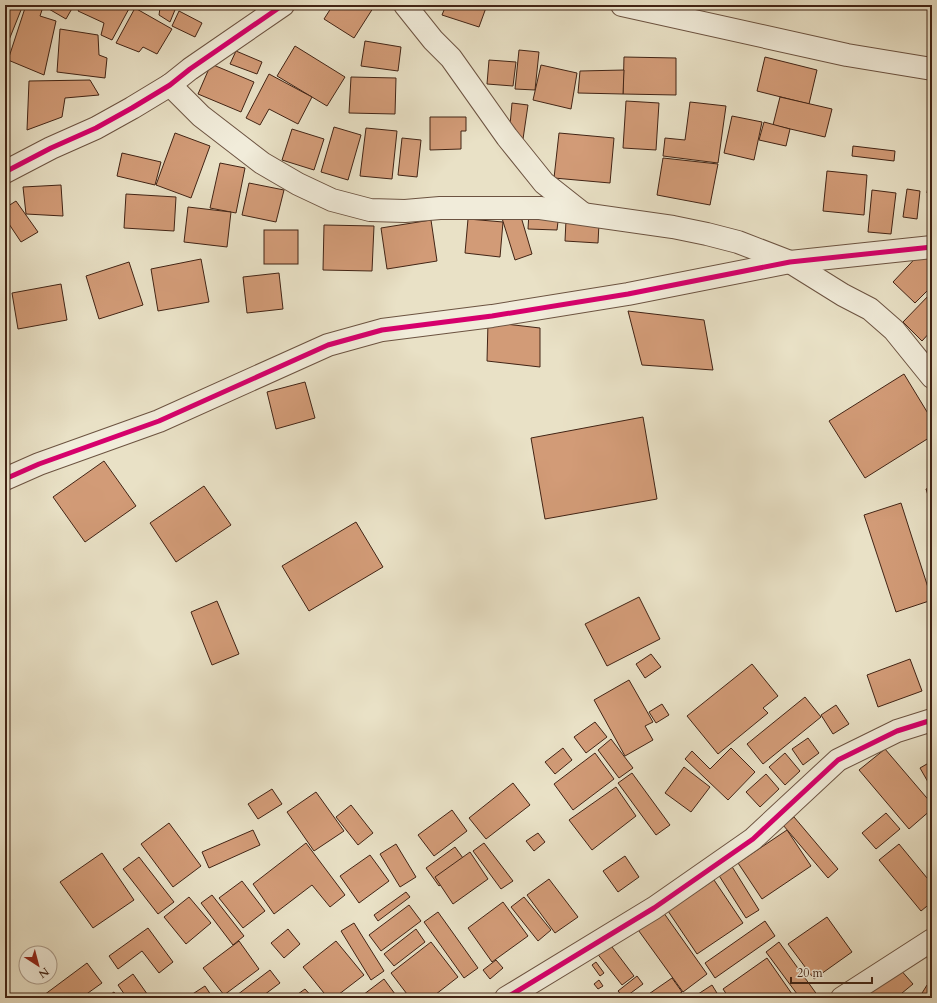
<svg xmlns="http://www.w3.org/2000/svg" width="937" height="1003" font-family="Cardo,serif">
<rect width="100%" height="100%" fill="#e9e1c6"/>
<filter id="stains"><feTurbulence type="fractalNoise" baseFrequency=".005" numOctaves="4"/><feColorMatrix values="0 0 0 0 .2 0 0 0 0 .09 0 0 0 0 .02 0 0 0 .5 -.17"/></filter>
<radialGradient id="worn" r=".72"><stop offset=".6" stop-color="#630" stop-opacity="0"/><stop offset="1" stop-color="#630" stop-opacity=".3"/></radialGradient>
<!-- building -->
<g fill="#d29b77" stroke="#422415">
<path d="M5 5H23L5 50Z"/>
<path d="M26 5 42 10 40 16 56 21 44 75 8 60Z"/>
<path d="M42 5H74L66 19Z"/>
<path d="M81 5H131L112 40 101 35 104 23 78 11Z"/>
<path d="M154 5H177L170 22 159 15 160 8Z"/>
<path d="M333 5H375L354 38 324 19Z"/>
<path d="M446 5H487L479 27 442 15Z"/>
<path d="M135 8 172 29 157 54 143 47 139 52 116 43Z"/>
<path d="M179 11 202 23 195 37 172 26Z"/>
<path d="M60 29 98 35 99 55 107 58 105 78 57 72Z"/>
<path d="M365 41 401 47 398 71 361 66Z"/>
<path d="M295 46 345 77 327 106 277 76Z"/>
<path d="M519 50 539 52 535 90 515 89Z"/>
<path d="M236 51 262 62 257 74 230 64Z"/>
<path d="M624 57 676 58V95L623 94Z"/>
<path d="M765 57 817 70 809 104 757 91Z"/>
<path d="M489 60 516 62 513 86 487 84Z"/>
<path d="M211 64 254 82 241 112 198 94Z"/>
<path d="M541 65 577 73 571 109 533 100Z"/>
<path d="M624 70 623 94 578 93 580 71Z"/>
<path d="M269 74 312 97 298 124 269 109 260 125 246 118Z"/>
<path d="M351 77 396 78 395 114 349 113Z"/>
<path d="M90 80 99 95 65 98 62 117 27 130 29 81Z"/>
<path d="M780 97 832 109 825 137 773 125Z"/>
<path d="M626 101 659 103 656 150 623 148Z"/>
<path d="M690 102 726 106 718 163 663 156 665 138 685 140Z"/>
<path d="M512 103 528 105 523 139 509 136Z"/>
<path d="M732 116 762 122 754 160 724 153Z"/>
<path d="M430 117H466V131H461V149L430 150Z"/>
<path d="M764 122 790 129 786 146 759 140Z"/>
<path d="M334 127 361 135 348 180 321 172Z"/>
<path d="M366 128 397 131 392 179 360 176Z"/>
<path d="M292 129 324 139 314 170 282 160Z"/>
<path d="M175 133 210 146 191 198 156 185Z"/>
<path d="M559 133 614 138 610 183 554 178Z"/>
<path d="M402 138 421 140 417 177 398 175Z"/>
<path d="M853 146 895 151 894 161 852 156Z"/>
<path d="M122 153 161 162 155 185 117 176Z"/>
<path d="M663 158 718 164 710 205 657 195Z"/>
<path d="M220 163 245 168 236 213 210 208Z"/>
<path d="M827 171 867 175 864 215 823 211Z"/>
<path d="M930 173H932V194L927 193Z"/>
<path d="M249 183 284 190 276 222 242 215Z"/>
<path d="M61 185 63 216 26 214 23 187Z"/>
<path d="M907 189 920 191 917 219 903 217Z"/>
<path d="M872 190 896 193 891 234 868 232Z"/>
<path d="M126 194 176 197 174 231 124 228Z"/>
<path d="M16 201 38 232 21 242 5 218V208Z"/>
<path d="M928 203H932V220L929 221Z"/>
<path d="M188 207 231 212 227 247 184 242Z"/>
<path d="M519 210 532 254 515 260 501 215Z"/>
<path d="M529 212 559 213 557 230 528 229Z"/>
<path d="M468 219 503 222 500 257 465 253Z"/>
<path d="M431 220 437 261 387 269 381 228Z"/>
<path d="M566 220 599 223 598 243 565 241Z"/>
<path d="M324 225 374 226 372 271 323 270Z"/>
<rect x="264" y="230" width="34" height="34"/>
<path d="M924 249 932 256V286L915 303 893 282Z"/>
<path d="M201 259 209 302 158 311 151 269Z"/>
<path d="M129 262 143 305 99 319 86 276Z"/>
<path d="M279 273 283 309 247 313 243 277Z"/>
<path d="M61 284 67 320 18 329 12 293Z"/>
<path d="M932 292V330L922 341 903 322Z"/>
<path d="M628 311 704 320 713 370 642 365Z"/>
<path d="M488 322 540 328V367L487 361Z"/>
<path d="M904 374 932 420V436L865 478 829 421Z"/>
<path d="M305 382 315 418 276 429 267 392Z"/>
<path d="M643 417 657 499 545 519 531 438Z"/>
<path d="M104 461 136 506 85 542 53 497Z"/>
<path d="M204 486 231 525 176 562 150 523Z"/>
<path d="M932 487V508L926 489Z"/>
<path d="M901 503 932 600 896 612 864 515Z"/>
<path d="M356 522 383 567 309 611 282 566Z"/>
<path d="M639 597 660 639 607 666 585 624Z"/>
<path d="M217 601 239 654 212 665 191 612Z"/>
<path d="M651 654 661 667 645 678 636 664Z"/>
<path d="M910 659 922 691 878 707 867 675Z"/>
<path d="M752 664 778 696 763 708 768 713 718 754 687 716Z"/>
<path d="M629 680 653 722 645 726 653 740 625 756 594 700Z"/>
<path d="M805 697 821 717 763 764 747 744Z"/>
<path d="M662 704 669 715 656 723 649 712Z"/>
<path d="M836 705 849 724 833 734 821 715Z"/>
<path d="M595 722 607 737 586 753 574 737Z"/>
<path d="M808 738 819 753 803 765 792 749Z"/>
<path d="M611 739 633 768 619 778 598 750Z"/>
<path d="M563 748 572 760 555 774 545 762Z"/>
<path d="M731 748 755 772 728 800 685 759 692 751 710 769Z"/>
<path d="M885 749 932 804V809L909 829 859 770Z"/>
<path d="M595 753 614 779 573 810 554 784Z"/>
<path d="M785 753 800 771 785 785 769 767Z"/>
<path d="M932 761V779L928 782 920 768Z"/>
<path d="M684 767 710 787 691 812 665 793Z"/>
<path d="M632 773 670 825 656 835 618 783Z"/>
<path d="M766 774 779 789 760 807 746 792Z"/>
<path d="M513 783 530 805 486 839 469 818Z"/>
<path d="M616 787 636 816 592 850 569 820Z"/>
<path d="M272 789 282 804 258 819 248 804Z"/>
<path d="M316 792 344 831 314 851 287 812Z"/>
<path d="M351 805 373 833 358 845 336 817Z"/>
<path d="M452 810 467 831 434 856 418 835Z"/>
<path d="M886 813 900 829 876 849 862 833Z"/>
<path d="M794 817 838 869 828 878 783 825Z"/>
<path d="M169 823 201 866 173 887 141 844Z"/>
<path d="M253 830 260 845 209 868 202 852Z"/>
<path d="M787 830 811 866 762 899 738 863Z"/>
<path d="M538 833 545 842 534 851 526 841Z"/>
<path d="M306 843 345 895 330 907 312 885 274 914 253 884Z"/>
<path d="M484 843 513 881 501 889 473 851Z"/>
<path d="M396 844 416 877 400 887 380 854Z"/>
<path d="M899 844 932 884V902L921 911 879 860Z"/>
<path d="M455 847 468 865 439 886 426 868Z"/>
<path d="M470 852 488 879 453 904 435 877Z"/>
<path d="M102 853 134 900 93 928 60 882Z"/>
<path d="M370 855 389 881 359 903 340 876Z"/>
<path d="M625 856 639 877 618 892 603 871Z"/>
<path d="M139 857 174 902 158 914 123 869Z"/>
<path d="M731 865 759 910 746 918 718 874Z"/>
<path d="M549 879 578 917 555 933 527 895Z"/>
<path d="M714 880 743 923 697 954 668 911Z"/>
<path d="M242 881 265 911 243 928 219 898Z"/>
<path d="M406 892 410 897 378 921 374 915Z"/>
<path d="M212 895 244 936 233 945 201 903Z"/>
<path d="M189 897 211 923 186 944 164 917Z"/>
<path d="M524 897 551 930 538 941 511 907Z"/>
<path d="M503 902 528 936 492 962 468 928Z"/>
<path d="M409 905 421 921 381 951 369 935Z"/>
<path d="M661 909 707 974 683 992 636 927Z"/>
<path d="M438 912 478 968 464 978 424 922Z"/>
<path d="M827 917 852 952 814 979 788 944Z"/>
<path d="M765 921 775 936 715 978 705 963Z"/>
<path d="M354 923 384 971 371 980 341 931Z"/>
<path d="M148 928 173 962 159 973 142 951 118 969 109 956Z"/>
<path d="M288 929 300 944 284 958 271 943Z"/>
<path d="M416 929 425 942 394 966 384 954Z"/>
<path d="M239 941 259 969 224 995 203 968Z"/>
<path d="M336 941 364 975 334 998H328L303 967Z"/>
<path d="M431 942 458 977 431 998H410L391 973Z"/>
<path d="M779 942 818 996 815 998H800L766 952Z"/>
<path d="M609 943 634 976 622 985 596 952Z"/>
<path d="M767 958 792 994 786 998H729L723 989Z"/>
<path d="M496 960 503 968 490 979 483 970Z"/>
<path d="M596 962 604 973 600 976 592 965Z"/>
<path d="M87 963 102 983 81 998H46L44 995Z"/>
<path d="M899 968 913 984 896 998H864V997Z"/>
<path d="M270 970 280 983 260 998H233Z"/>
<path d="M133 974 150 998H127L118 985Z"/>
<path d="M637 976 643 984 624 998 618 991Z"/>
<path d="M672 978 682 992 673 998H643Z"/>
<path d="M384 979 395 994 390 998H359Z"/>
<path d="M599 980 603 986 598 989 594 984Z"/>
<path d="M712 985 720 998H692Z"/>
<path d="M927 985 932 988V998H919Z"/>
<path d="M205 986 213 998H194L191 995Z"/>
<path d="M305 989 313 998H301L298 994Z"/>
<path d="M114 992 118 998H105Z"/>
</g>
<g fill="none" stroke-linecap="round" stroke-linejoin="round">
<!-- minor casing -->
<g stroke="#6c5341" stroke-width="24">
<g id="minor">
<path d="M405 5 433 40 451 58 507 137 544 183 582 213"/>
<path d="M622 5 847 55 932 69"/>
<path d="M170 85 201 116 262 163 298 184 332 200 370 210 405 211 440 208H540L673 227 707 234 738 242 790 262 843 295 870 309 894 330 932 377"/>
<path d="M5 172 51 148 96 128 132 108 170 85 190 69 283 5"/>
<path d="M5 479 39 464 159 421 328 345 382 330 492 316 628 294 790 262 932 247"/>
<path d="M506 998 654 908 753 839 838 760 897 731 932 720"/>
<path d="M842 998 932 940"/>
</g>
</g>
<!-- minor -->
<use href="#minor" stroke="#f1ecda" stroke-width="22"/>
<!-- cycleway casing -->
<g stroke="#f1ecda" stroke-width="8">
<g id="cycleway">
<path d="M5 172 51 148 96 128 132 108 170 85 190 69 283 5"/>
<path d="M5 479 39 464 159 421 328 345 382 330 492 316 628 294 790 262 932 247"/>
<path d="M506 998 654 908 753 839 838 760 897 731 932 720"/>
</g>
</g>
<!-- cycleway -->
<use href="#cycleway" stroke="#d6006c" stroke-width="5"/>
</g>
<!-- margin -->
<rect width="937" height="1003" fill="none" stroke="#e9e1c6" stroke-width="20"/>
<rect x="6" y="6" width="925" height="991" fill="none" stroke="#422415" stroke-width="2"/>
<rect x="10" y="10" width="917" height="983" fill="none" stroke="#422415"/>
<!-- north arrow -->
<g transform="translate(38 965) rotate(144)"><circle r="19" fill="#f1ecda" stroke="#ab9c8b"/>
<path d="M0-3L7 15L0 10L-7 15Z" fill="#8f2418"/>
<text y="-6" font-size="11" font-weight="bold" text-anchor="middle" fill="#422415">N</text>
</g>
<!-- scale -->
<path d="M791 977v6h81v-6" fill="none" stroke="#422415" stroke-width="2"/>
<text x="797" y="977" font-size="12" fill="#422415" stroke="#f1ecda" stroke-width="3" paint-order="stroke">20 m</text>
<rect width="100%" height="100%" filter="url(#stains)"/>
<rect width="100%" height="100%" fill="url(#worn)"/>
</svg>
